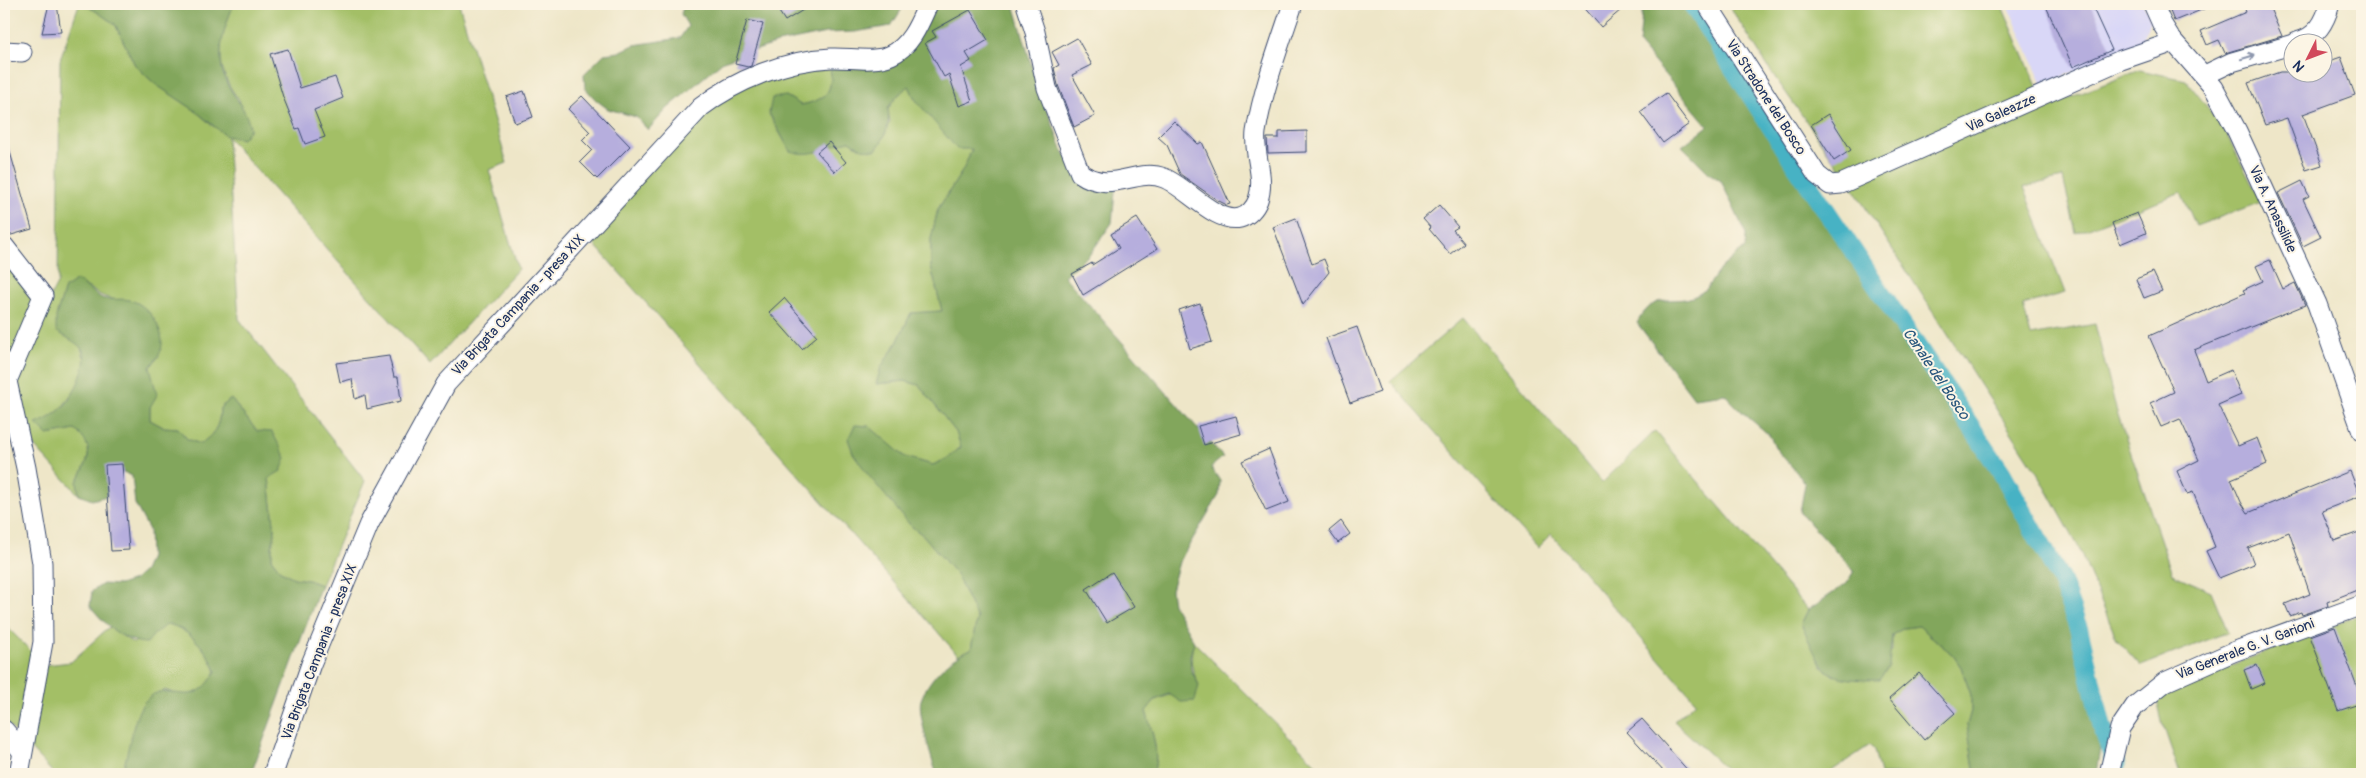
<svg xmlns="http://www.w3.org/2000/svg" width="2366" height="778" font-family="Pangolin,sans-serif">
<rect width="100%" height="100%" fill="#fcf5e5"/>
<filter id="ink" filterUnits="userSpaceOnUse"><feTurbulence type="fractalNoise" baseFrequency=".02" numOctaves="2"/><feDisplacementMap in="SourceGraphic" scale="10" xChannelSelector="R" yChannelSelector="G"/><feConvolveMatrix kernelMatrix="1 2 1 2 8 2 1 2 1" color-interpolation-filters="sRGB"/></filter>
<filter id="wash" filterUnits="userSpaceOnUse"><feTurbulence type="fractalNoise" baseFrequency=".0096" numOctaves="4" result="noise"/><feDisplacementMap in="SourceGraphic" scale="20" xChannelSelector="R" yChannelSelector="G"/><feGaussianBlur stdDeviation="1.12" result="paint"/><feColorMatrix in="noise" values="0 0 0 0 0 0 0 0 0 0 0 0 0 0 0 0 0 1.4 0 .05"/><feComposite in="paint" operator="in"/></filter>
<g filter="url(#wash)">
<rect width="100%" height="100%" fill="#eee6c8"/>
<!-- built -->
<path fill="#d9d7f7" d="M2007 4H2143L2151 21 2142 41 2043 85Z"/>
<!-- green -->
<g fill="#a3bf66" stroke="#5f7762">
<path d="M79 4H85L115 24 135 65 155 84 193 109 214 127 240 101C213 68 218 41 234 4H459L507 163 489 170 518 269 430 365 227 137 239 319 365 481 321 585 308 580 294 578 281 571 272 560V547L275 533 269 478 257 431 231 399 220 408C220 425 215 434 200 444L187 439 178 428 163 427 150 420C149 402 154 385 150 367L159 356 128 300C103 301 97 292 77 281L65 288 56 317 81 348 86 362 77 388 60 410 49 419 37 425 47 435 75 430C96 448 89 459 77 482L79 495 4 413V241L50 297 58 282 60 60Z"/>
<path d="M1728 4H2001L2046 107 2140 70 2186 80 2223 127 2261 202 2196 226 2181 192 2076 233 2063 178 2024 187 2065 293 2023 305 2031 336 2095 324 2116 409 2172 574 2211 591 2228 632 2141 666 2117 640 2078 546 2037 472 1843 173 1772 73Z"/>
<path d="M829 60C834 88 831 99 801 105L786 96 769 114 790 151 820 152 834 144 850 141 862 149 890 123 888 109 897 96 909 86 915 99 972 149 963 170 938 209 931 239V267L942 311 911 313 897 343 881 367 877 384 905 381 919 385 956 432 961 447 948 458 933 465 905 457 892 447 853 453 911 526 924 536 956 574 977 618 971 649 958 655 586 235 736 85Z"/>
<path d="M1463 318 1602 483 1655 431 1808 610 1801 624 1822 667 1834 676 1892 651V635L1904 628 1919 626 1953 655 1961 667 1971 695V711L1967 725 1975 774H1880L1874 750 1870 745 1827 774H1731L1674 721 1696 702 1551 534 1537 548 1390 381Z"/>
<path d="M2362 614V774H2180L2163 725 2156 695Z"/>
<path d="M4 624 45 665 71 662 109 627 133 643 168 624C189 629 209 651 216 672 203 695 190 699 165 690L142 705 122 774H54L4 720Z"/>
<path d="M1194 642 1319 767 1325 774H1153C1160 752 1152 732 1146 711L1155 700 1199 685C1191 669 1189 659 1194 642Z"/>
</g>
<!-- forest -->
<g fill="#82a65b" stroke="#4e6a5c">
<path d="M85 4H234C222 32 213 63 231 90 240 104 247 112 250 129L242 139 226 136 193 109 155 84 135 65 115 24Z"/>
<path d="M684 4H905L891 26 855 32 826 33 778 43 723 61 667 109 648 130 636 117 608 109 596 100 585 88 584 74 604 54 619 52 634 45 680 38 688 26 681 14Z"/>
<path d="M937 4H1014L1034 74 1062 149 1074 167 1116 182 1112 223 1090 254 1064 276 1223 457 1211 467 1220 481 1219 495 1179 562 1171 590 1173 604 1194 642 1190 656 1191 670 1199 685 1195 701 1181 702 1169 694 1155 700 1146 711C1152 732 1160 752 1153 774H937C932 762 917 711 921 700 929 677 950 658 971 649L977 618 956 574 924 536 911 526 869 476 853 453 848 439 855 425 869 426 905 457 933 465 948 458 961 447 956 432 919 385 905 381 876 384 881 367 897 343 911 313 942 311 931 267V239L938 209 963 170 972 149H957L915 99 909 86 897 96 888 108C890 126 886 136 876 150L862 149 850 141C825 145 816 159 790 151L769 113 772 98 786 96 801 105C831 99 834 88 829 60L887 55Z"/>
<path d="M1643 4H1697L1749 88 1821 189 2014 487 2053 557 2083 633 2081 663 2101 741 2096 774H1975L1967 725 1971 711V695L1961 667 1953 655 1919 626 1904 628 1892 635 1889 666 1879 680C1821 680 1825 674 1801 624L1808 610 1846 584 1854 571C1837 550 1817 533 1800 512L1805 484C1797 471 1787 462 1778 451 1773 446 1773 438 1768 434 1753 421 1737 409 1725 394L1694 398 1637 323C1658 285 1677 310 1702 292 1710 286 1715 275 1721 268 1729 261 1737 254 1745 248L1746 234 1721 181 1709 173 1682 146 1708 126 1639 44Z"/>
<path d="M77 280C85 285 94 294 102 298 111 301 120 298 129 300 146 303 162 325 162 343 162 353 156 360 150 367L157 395 150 407V420L163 427 178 428 187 439 200 444C215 434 220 425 220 408L231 399 257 431 272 432 286 458 281 471 269 478 275 533 272 547V560L281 571 294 578 308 580 321 585 251 774H122C127 757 133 717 143 704 166 672 190 719 216 671 209 651 189 629 168 624L156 632 147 643C122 642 105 624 90 606L92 591 103 584 119 585 134 580 144 571 150 557 149 530 135 504 132 476 119 470 107 496 92 500 79 495 77 482C89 459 96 448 75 430L47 435 36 424C61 414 73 399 81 375 84 365 87 359 82 349 77 342 63 336 56 331V317L65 288Z"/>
</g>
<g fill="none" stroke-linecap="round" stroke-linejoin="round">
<!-- canal -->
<path stroke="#46b2c4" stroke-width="19" d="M1692 4 1793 161 2002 473 2061 580 2079 630 2102 726 2116 766"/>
</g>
<g id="blocks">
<!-- building -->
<g fill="#b6aedd">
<path d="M49 4H57L61 32 42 33Z"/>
<path d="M774 4H813L785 21Z"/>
<path d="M1581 4H1628L1601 27Z"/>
<path d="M2045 4H2091L2112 50 2073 67Z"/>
<path d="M2167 4H2216L2174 21Z"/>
<path d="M2243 4H2268L2282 36 2225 53 2219 40 2207 45 2201 31 2246 12Z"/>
<path d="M970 10 988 40 966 53 971 61 961 67 972 101 959 106 949 74 944 77 925 43 936 37 932 31Z"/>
<path d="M747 20 763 24 751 66 748 67 735 64Z"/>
<path d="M1077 38 1092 65 1072 75 1095 116 1074 127 1058 85 1054 68 1059 65 1052 52Z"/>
<path d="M288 49 300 88 335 77 343 98 314 110 325 137 305 144 299 128 296 129 283 97 270 54Z"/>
<path d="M2341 57 2355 95 2303 114 2322 165 2306 170 2287 118 2265 125 2248 83 2280 72H2324V63Z"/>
<path d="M524 91 533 117 515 123 506 97Z"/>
<path d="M1666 93 1689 124 1663 143 1640 112Z"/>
<path d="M582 96 630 146 597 179 580 162 592 150 582 140 590 132 568 109Z"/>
<path d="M1828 114 1851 150 1834 161 1811 125Z"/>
<path d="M1174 121 1198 144 1202 142 1230 204 1227 205 1217 200 1180 174 1167 145 1158 137Z"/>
<path d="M1307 131V152L1268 153 1267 138H1279V132Z"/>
<path d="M829 142 846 162 835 172 817 152Z"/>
<path d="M8 145 32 229 8 236 4 223V146Z"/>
<path d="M2302 181 2309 196 2303 199 2321 237 2303 246 2278 193Z"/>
<path d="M1439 205 1458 227 1453 230 1464 243 1450 254 1429 229 1431 228 1423 219Z"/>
<path d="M2137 213 2146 233 2120 244 2112 223Z"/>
<path d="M1137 218 1157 249 1083 295 1072 274 1092 263V265L1119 248 1111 234Z"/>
<path d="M1296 218 1312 264 1324 259 1329 272 1303 305 1273 227Z"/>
<path d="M2270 260 2283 289 2295 283 2305 305 2194 350 2206 381 2231 370 2241 395 2218 405 2238 446 2257 438 2267 464 2231 479 2241 502 2248 513 2350 471 2360 496 2322 511 2334 541 2362 531V588L2327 602 2328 606 2302 615 2301 612 2290 616 2285 604 2310 594 2289 532 2248 548 2254 564 2219 578 2206 551 2215 547 2193 492 2187 494 2177 471 2199 460 2180 419 2161 427 2150 403 2174 392 2149 336 2245 293 2243 290 2263 281 2256 266Z"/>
<path d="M2153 272 2162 291 2144 298 2136 279Z"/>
<path d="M784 298 817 336 802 349 769 312Z"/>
<path d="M1200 303 1212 342 1190 349 1179 310Z"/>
<path d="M1357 327 1380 392 1350 403 1326 338Z"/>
<path d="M389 356 394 377H398L401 401 367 409 365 395 355 399 352 379 340 382 336 363Z"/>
<path d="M1236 416 1241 434 1204 445 1198 426Z"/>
<path d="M1269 449 1289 502 1266 511 1242 461Z"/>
<path d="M122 464 129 550 111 551 105 465Z"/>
<path d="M1341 521 1350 534 1338 543 1329 531Z"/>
<path d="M1112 572 1134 607 1107 623 1086 589Z"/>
<path d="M2335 627 2362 700V703L2338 711 2310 636Z"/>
<path d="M2257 665 2265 683 2251 689 2244 670Z"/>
<path d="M1919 673 1955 713 1924 740 1889 699Z"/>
<path d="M1642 719 1651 729 1691 774H1666L1627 732Z"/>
</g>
</g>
</g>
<g filter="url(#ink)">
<use href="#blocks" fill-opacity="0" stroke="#3b4a6e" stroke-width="1"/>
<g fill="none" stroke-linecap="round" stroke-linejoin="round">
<!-- minor casing -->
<g stroke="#3b4a6e" stroke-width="21">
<g id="minor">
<path d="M1026 4 1035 32 1047 88 1080 173C1112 195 1135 167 1164 178 1185 186 1216 224 1240 218 1248 216 1255 208 1258 200 1266 177 1253 155 1256 132 1263 89 1279 46 1293 4"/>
<path d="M1707 4 1817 175 1830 185 1841 184 2121 60 2165 45 2172 40"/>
<path d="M2153 4 2162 24 2172 40 2214 88 2237 131 2317 304 2362 431"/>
<path d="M2297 42C2317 37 2325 22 2330 4"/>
<path d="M4 51 22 52"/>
<path d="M2205 75 2232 62 2294 44"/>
<path d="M4 246 43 296 7 381 26 468 42 563 43 642 19 774"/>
<path d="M4 730 22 751"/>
<path d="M273 774 311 664 369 524 446 384 701 107C736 80 786 60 831 58 849 57 874 63 891 55 911 46 920 22 928 4"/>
<path d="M2109 774 2120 728 2135 706 2165 682 2233 652 2362 605"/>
</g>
</g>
<!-- minor -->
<use href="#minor" stroke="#fff" stroke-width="19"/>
</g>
<!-- one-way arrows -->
<defs><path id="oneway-shaft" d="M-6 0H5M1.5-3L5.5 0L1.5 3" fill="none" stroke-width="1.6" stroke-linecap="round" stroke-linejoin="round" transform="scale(1.25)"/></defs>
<use stroke="#8d97ae" href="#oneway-shaft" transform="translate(2248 57) rotate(-17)"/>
</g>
<g text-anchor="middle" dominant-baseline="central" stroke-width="4" stroke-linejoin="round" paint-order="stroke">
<!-- street labels -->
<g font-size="14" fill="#1b2f5e" stroke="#fcf5e5">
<text transform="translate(1766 97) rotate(57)">Via Stradone del Bosco</text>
<text transform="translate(2001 113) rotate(-24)">Via Galeazze</text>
<text transform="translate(2273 209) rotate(65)">Via A. Anassilide</text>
<text transform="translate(518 305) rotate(-47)">Via Brigata Campania - presa XIX</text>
<text transform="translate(2245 649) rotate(-21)">Via Generale G. V. Garioni</text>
<text transform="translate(319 652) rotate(-69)">Via Brigata Campania - presa XIX</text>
</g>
<!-- water labels -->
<g font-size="15" font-style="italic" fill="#28567d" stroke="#fcf5e5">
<text transform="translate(1936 374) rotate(56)">Canale del Bosco</text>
</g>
</g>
<!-- margin -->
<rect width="2366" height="778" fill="none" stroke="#fcf5e5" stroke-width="20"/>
<!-- north arrow -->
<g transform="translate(2308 58) rotate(228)"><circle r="24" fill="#fcf5e5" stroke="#a2a6af"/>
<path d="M0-4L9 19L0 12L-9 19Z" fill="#d1495b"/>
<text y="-8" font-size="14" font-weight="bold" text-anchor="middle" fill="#1b2f5e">N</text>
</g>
</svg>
